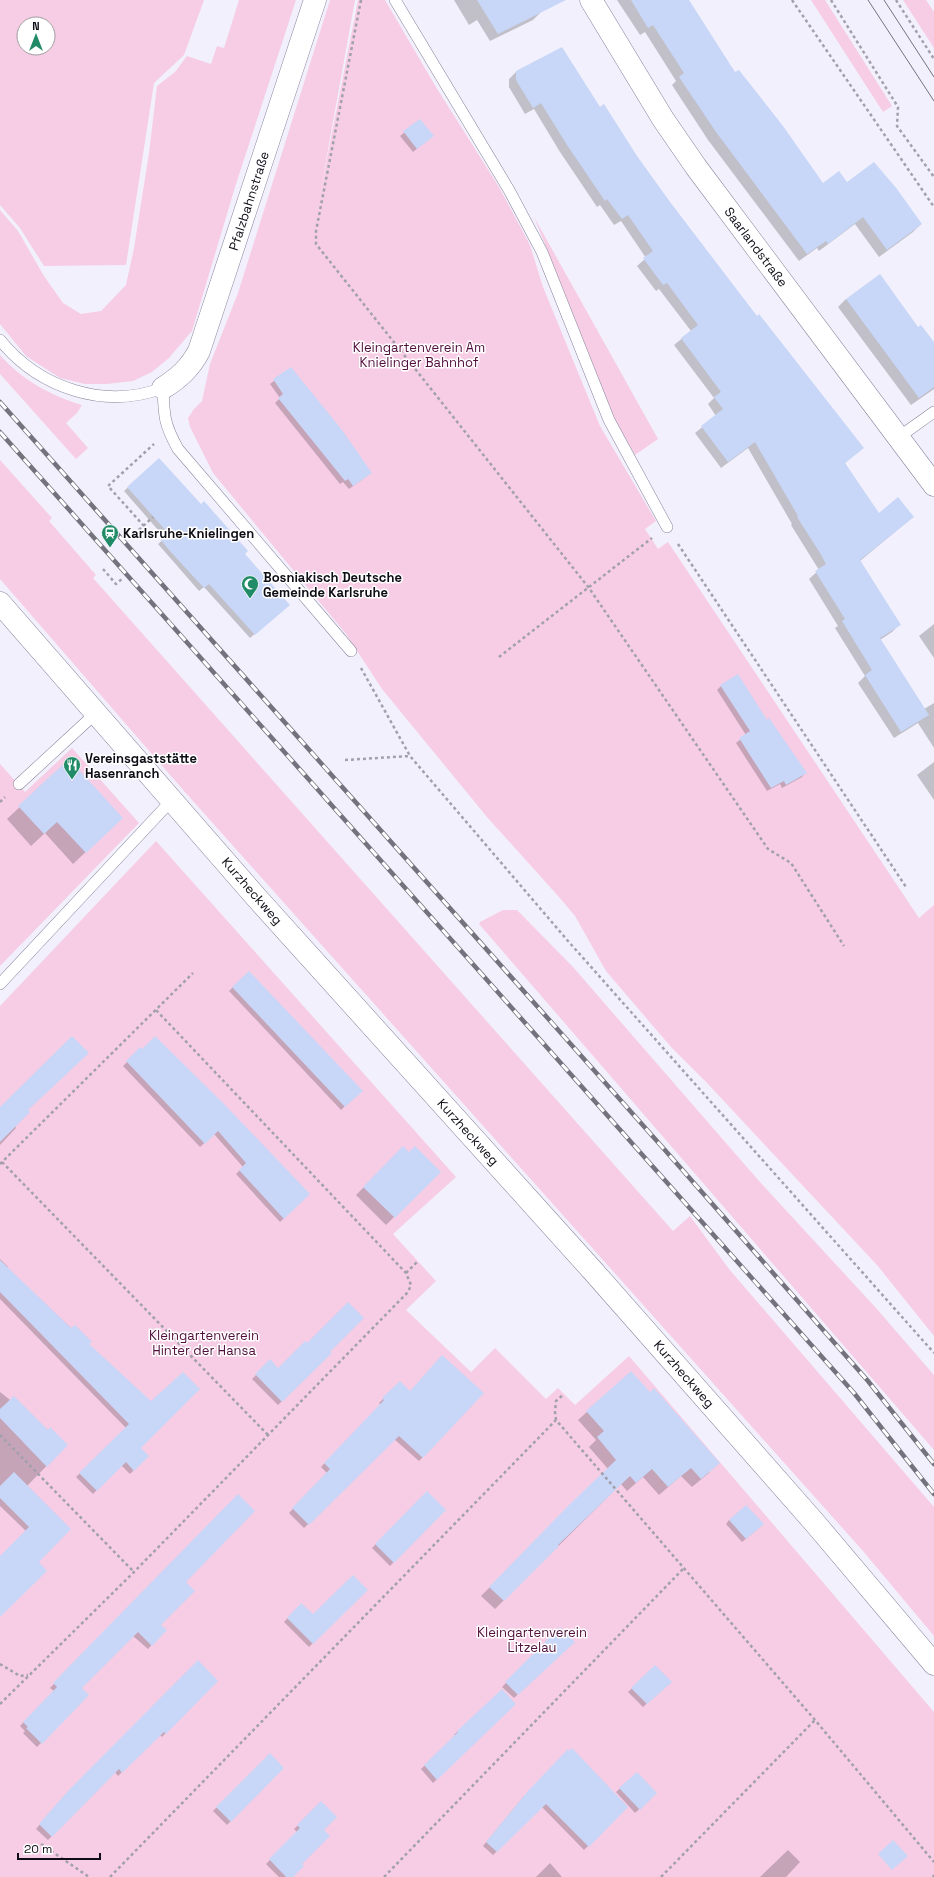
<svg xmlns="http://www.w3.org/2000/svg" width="934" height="1877" font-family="'Space Grotesk',sans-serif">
<rect width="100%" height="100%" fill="#f2f0fc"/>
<!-- green -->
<g fill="#f7cde5" fill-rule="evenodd">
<path d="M0 0H204L184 55 154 83 126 265 44 266 20 228 0 205ZM24 24H48V48H24Z"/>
<path d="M239 0H296L236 184 192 331 169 358 152 372 133 381 107 384H85L60 378 26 356 0 324V210L18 231 44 276 63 303 81 314 101 311 126 285 134 248 149 153 157 86 175 72 187 56 211 64 217 46 224 48Z"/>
<path d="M330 0H355L320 194 358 0H385L436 87 499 187 530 245 543 287 600 426 656 521 645 529 658 549 668 542 919 918 934 905V1336L877 1265 707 1083 671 1047 606 971 575 916 559 897 487 817 382 689 346 634 213 473 190 427 188 418 194 409 202 401 210 364 238 293Z"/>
<path d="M811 0H825L892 106 883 112Z"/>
<path d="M903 0H926L934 12V48Z"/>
<path d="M534 217 658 439 635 455 618 426 610 407Z"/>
<path d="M0 355C21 379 51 396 82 405L77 413 66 423 88 448 76 459 0 374Z"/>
<path d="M0 460 52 518 49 521 96 575 93 578 673 1231 690 1216 729 1269 934 1507V1636L863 1551 184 791 0 579Z"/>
<path d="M72 748 139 823 0 966V764L25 792Z"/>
<path d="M156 841 456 1177 393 1234 436 1281 406 1310 471 1372 495 1348 546 1399 558 1388 575 1405 629 1356 934 1712V1877H0V1006Z"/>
<path d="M503 910H517L573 967 759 1181 876 1308 934 1375V1450L479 924 480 922Z"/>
</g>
<!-- shadow -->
<g fill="#0003">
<path d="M454 0H533L541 12 533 20 490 41 477 20 469 25Z"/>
<path d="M617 0H685L735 73 823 184 847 183 921 224 913 232 879 257 855 224 819 251 817 248 799 261 708 140 672 85 676 81 645 32 640 35Z"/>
<path d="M516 72 599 108 757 318 862 448 844 464 879 514 913 517 860 561 899 625 892 632 880 640 924 709 934 703V748L918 723 894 738 858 683 865 676 835 628 838 626 809 579 819 570 791 525 792 524 748 448 721 468 695 433 716 416 708 404 714 398 674 345 691 331 659 289 656 291 637 266 646 258 621 221 614 225 600 205 597 207 560 152 534 109 525 114 509 87V79Z"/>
<path d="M420 120 432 136 413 152 400 136Z"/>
<path d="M846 299 918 328 934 344V389L911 405 838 307Z"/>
<path d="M291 368 367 476 349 489 343 482 340 484 275 403 280 398 270 384Z"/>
<path d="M159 459 244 554 285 608 250 638 204 587 199 591 158 544 165 538 124 491Z"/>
<path d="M934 624V658L919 636Z"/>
<path d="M721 686 767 721 805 773 802 777 782 788 780 784 767 791 736 743 746 735 717 690Z"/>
<path d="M69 761 122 818 73 864 45 833 31 846 7 819Z"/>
<path d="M934 762V800L917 775Z"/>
<path d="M249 972 361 1091 341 1110 229 991Z"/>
<path d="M140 1049 309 1194 280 1222 236 1174 243 1167 214 1134 200 1147 123 1066Z"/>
<path d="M0 1108 27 1110 15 1126 16 1128 0 1145Z"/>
<path d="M403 1148 409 1153 439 1172 386 1225 356 1195Z"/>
<path d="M0 1259 8 1267 7 1268 151 1403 140 1448 148 1456 130 1474 121 1465 93 1494 76 1477 126 1428 0 1299Z"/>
<path d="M329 1352 330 1353 278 1405 252 1379 270 1361 278 1369Z"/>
<path d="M400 1383 410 1393H483L419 1461 394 1439 304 1528 289 1513 327 1473 321 1467 381 1405 379 1403Z"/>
<path d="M0 1392 67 1445 27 1486 37 1562 0 1615V1557L26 1531 0 1506Z"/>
<path d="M650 1393 710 1472 692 1487 681 1476 659 1495 643 1477 627 1491 621 1484 495 1609 481 1596 608 1469 589 1447 596 1440 578 1420 587 1412Z"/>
<path d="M427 1492 445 1510 390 1566 372 1548Z"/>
<path d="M238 1496 160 1625 165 1630 148 1649 133 1636 80 1688 88 1695 37 1747 23 1733 25 1731 20 1726 54 1691 50 1688Z"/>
<path d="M729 1520 759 1528 742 1542 726 1524Z"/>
<path d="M366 1590 309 1647 284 1622 301 1604 313 1615Z"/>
<path d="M560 1628 574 1642 514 1698 502 1687Z"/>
<path d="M655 1666 670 1682 643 1707 628 1692Z"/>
<path d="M217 1681 162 1737 160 1735 118 1776 115 1772 48 1840 36 1829 64 1796Z"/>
<path d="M515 1704 433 1783 421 1769 455 1736 454 1735 458 1731Z"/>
<path d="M270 1755 283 1768 227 1825 213 1811Z"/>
<path d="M637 1773 656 1793 635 1813 616 1792Z"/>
<path d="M524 1796 627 1807 584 1850 542 1807 493 1855 483 1846Z"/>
<path d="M321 1803 322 1830 291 1877H279L266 1864 297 1832 294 1829Z"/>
<path d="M788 1850 800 1862 786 1877H760Z"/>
<path d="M550 1863 562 1877H536Z"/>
</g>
<!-- building -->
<g fill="#c8d6f7">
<path d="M477 0H566L498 34Z"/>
<path d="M631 0H689L735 72 739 70 783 126 823 183 839 171 847 182 874 162 897 189 922 224 887 250 863 217 828 244 826 241 807 254 716 132 679 77 684 73 653 25 648 28Z"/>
<path d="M562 47 600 107 604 104 637 156 670 202 757 316 759 314 864 448 845 463 879 513 898 497 914 517 860 560 901 625 880 638 929 715 901 732 865 675 872 670 842 621 845 619 815 571 826 564 820 553 797 517 798 516 755 442 728 462 701 426 723 409 714 397 721 392 681 338 698 325 667 283 663 285 643 258 653 251 628 215 622 219 607 199 605 201 567 145 541 103 533 108 516 80V71Z"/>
<path d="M420 119 434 136 417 149 403 131Z"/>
<path d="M880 274 918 327 921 325 934 342V387L919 398 846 299Z"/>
<path d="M291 367 342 430 372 473 353 486 348 479 345 481 278 398 283 394 273 379Z"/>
<path d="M159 458 201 504 204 501 248 551 245 554 290 605 255 635 209 584 204 588 169 550 161 540 168 533 127 487Z"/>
<path d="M738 674 767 720 769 718 807 773 786 785 784 781 771 788 739 738 750 731 720 685Z"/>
<path d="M69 759 123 818 86 853 57 822 44 834 18 806Z"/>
<path d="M249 971 363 1091 345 1107 232 987Z"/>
<path d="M72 1036 89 1053 28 1110 30 1112 0 1142V1107Z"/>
<path d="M155 1036 225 1105 310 1194 284 1219 239 1170 246 1163 218 1131 205 1144 126 1061 140 1047 142 1049Z"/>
<path d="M403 1146 409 1152 415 1146 441 1172 395 1218 363 1187Z"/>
<path d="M0 1260 71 1328 75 1325 92 1342 89 1344 151 1401 183 1372 200 1389 141 1448 149 1456 134 1471 126 1462 97 1491 79 1473 129 1424 0 1292Z"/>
<path d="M348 1302 364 1318 330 1352 332 1353 282 1402 255 1374 270 1359 278 1368 305 1341 307 1343Z"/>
<path d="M442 1355 484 1393 423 1458 399 1436 309 1525 292 1508 330 1469 324 1463 384 1400 382 1398 400 1381 410 1391Z"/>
<path d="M631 1371 650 1392 654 1388 720 1463 701 1479 691 1468 668 1487 652 1469 636 1483 630 1476 558 1545 559 1546 504 1601 489 1587 569 1505 616 1460 597 1437 604 1431 586 1411Z"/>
<path d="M14 1396 48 1430 50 1427 68 1445 47 1467 0 1418V1409Z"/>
<path d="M14 1472 71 1529 39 1562 47 1571 0 1617V1556L29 1527 0 1498V1486Z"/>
<path d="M427 1491 446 1510 394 1563 375 1544Z"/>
<path d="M238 1494 255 1511 186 1582 195 1591 161 1625 167 1630 152 1646 138 1632 82 1688 89 1695 42 1744 26 1728 28 1727 23 1722 57 1687 53 1683 88 1647Z"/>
<path d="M746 1505 764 1524 746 1539 729 1520Z"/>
<path d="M353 1575 368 1590 313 1644 287 1618 301 1603 313 1614Z"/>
<path d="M560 1627 575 1642 518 1695 505 1682Z"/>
<path d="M198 1660 218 1681 166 1734 164 1732 122 1773 119 1769 52 1837 39 1824 68 1791Z"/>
<path d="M655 1665 672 1682 647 1704 631 1688Z"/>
<path d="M502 1689 516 1704 437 1780 424 1765 458 1732 457 1731Z"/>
<path d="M572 1748 628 1807 589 1847 546 1804 497 1852 486 1842 528 1791 568 1749 569 1751Z"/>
<path d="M270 1753 284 1768 231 1822 216 1807Z"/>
<path d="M637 1772 657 1793 640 1810 619 1788Z"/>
<path d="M321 1801 337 1817 324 1830 330 1836 302 1864 304 1866 293 1877H286L269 1859 300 1828 297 1825Z"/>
<path d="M893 1840 908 1856 892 1870 878 1854Z"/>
</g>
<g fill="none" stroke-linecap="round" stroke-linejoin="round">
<!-- service casing -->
<g stroke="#87839c" stroke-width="12">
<g id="service">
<path d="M395 0 509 190 542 252 609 420 667 527"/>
<path d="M0 340C39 388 104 410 163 388 164 416 164 424 178 449L351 651"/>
<path d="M899 437 934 412"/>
<path d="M19 784 96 713"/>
<path d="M0 984 172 800"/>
</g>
</g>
<!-- minor casing -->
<g stroke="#87839c" stroke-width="23">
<g id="minor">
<path d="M591 0 663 119 696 167 934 485"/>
<path d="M163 388C179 378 190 368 199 351L315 0"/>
<path d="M0 603 256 897 593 1271 814 1522 934 1664"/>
</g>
</g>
<!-- path -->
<g stroke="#a2a0ab" stroke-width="2.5" stroke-dasharray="3 3" stroke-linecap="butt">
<path d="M361 0 316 231V244L589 588 768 849 791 863 844 946"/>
<path d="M792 0 934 207"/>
<path d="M831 0 898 107 897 126 934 177"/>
<path d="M896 0 934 59"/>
<path d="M144 526 108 486 154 444"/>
<path d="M130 538 153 517"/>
<path d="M678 544 906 887"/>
<path d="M103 569 116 584 123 578"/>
<path d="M499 657 652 538"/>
<path d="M361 668 410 756 568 941 934 1353"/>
<path d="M345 760 410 756"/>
<path d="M0 802 5 797"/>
<path d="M2 1162 268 1435"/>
<path d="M0 1164 193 973"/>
<path d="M406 1273 418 1261"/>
<path d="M556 1420 555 1412 556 1401 564 1394"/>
<path d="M0 1435 134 1572"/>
<path d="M0 1664 20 1676 28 1675"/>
<path d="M0 1704 134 1572 408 1292 411 1285 406 1273 156 1010"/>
<path d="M41 1844 89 1877"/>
<path d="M110 1877 556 1420 815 1720 934 1862"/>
<path d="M384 1877 684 1568"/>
<path d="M661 1877 815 1720"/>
<path d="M933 1877 934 1875"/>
</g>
<!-- service -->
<use href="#service" stroke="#fff" stroke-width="11"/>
<!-- minor -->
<use href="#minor" stroke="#fff" stroke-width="22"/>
<!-- tram -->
<g stroke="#74727d" stroke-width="1">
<path d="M868 0 934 101"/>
<path d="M884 0 934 77"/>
</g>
<!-- rail casing -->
<g stroke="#74727d" stroke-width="4.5">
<g id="rail">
<path d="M0 402 664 1149 868 1381 934 1464"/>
<path d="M0 432 854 1393 934 1494"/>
</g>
</g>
<!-- rail -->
<use href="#rail" stroke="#fff" stroke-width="3" stroke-dasharray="9" stroke-linecap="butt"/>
</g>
<!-- icons -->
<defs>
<g id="station-pin" transform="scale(0.9)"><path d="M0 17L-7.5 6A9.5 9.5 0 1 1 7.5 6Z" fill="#218b68" stroke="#fff"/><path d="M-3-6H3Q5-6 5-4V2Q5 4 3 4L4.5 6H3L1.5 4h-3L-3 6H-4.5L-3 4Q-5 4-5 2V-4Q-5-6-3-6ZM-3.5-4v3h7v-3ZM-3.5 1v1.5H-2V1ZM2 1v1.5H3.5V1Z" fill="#fff"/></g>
<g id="mosque-pin" transform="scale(0.9)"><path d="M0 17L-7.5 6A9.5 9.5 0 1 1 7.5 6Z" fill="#218b68" stroke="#fff"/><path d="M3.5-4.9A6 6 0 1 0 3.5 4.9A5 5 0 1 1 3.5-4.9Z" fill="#fff"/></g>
<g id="restaurant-pin" transform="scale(0.9)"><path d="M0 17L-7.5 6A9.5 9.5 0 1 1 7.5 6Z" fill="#218b68" stroke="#fff"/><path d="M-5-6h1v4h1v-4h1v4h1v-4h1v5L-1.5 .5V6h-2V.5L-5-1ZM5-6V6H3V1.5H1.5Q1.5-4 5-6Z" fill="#fff"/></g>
</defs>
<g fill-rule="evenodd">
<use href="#station-pin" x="110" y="533"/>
<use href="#mosque-pin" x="250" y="584"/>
<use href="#restaurant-pin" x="72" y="765"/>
</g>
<g text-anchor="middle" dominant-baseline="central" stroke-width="3" stroke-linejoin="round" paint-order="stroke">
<!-- street labels -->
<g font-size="13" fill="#0e0d16" stroke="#fff">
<text transform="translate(249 201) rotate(-72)">Pfalzbahnstraße</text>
<text transform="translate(756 247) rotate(53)">Saarlandstraße</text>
<text transform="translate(252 891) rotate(49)">Kurzheckweg</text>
<text transform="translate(468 1132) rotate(48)">Kurzheckweg</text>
<text transform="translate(684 1374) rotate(49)">Kurzheckweg</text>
</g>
<!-- park labels -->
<g font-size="13" fill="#510e3c" stroke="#fff">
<text x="419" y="347">Kleingartenverein Am<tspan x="419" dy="15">Knielinger Bahnhof</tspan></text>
<text x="204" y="1335">Kleingartenverein<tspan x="204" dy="15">Hinter der Hansa</tspan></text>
<text x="532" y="1632">Kleingartenverein<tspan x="532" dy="15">Litzelau</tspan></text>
</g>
<!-- poi labels -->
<g font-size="13" font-weight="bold" fill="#0e0d16" stroke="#fff" text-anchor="start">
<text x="123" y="533">Karlsruhe-Knielingen</text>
<text x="263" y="577">Bosniakisch Deutsche<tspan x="263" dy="15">Gemeinde Karlsruhe</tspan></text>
<text x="85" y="758">Vereinsgaststätte<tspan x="85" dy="15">Hasenranch</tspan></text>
</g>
</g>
<!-- north arrow -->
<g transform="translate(36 36)"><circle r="19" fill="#ffffff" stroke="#9f9ea2"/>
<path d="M0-3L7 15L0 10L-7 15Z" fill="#218b68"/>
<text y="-6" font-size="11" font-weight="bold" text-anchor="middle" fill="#0e0d16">N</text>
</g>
<!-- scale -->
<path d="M18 1853v6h82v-6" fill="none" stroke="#0e0d16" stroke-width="2"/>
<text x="24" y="1853" font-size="12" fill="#0e0d16" stroke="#ffffff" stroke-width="3" paint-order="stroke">20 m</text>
</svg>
